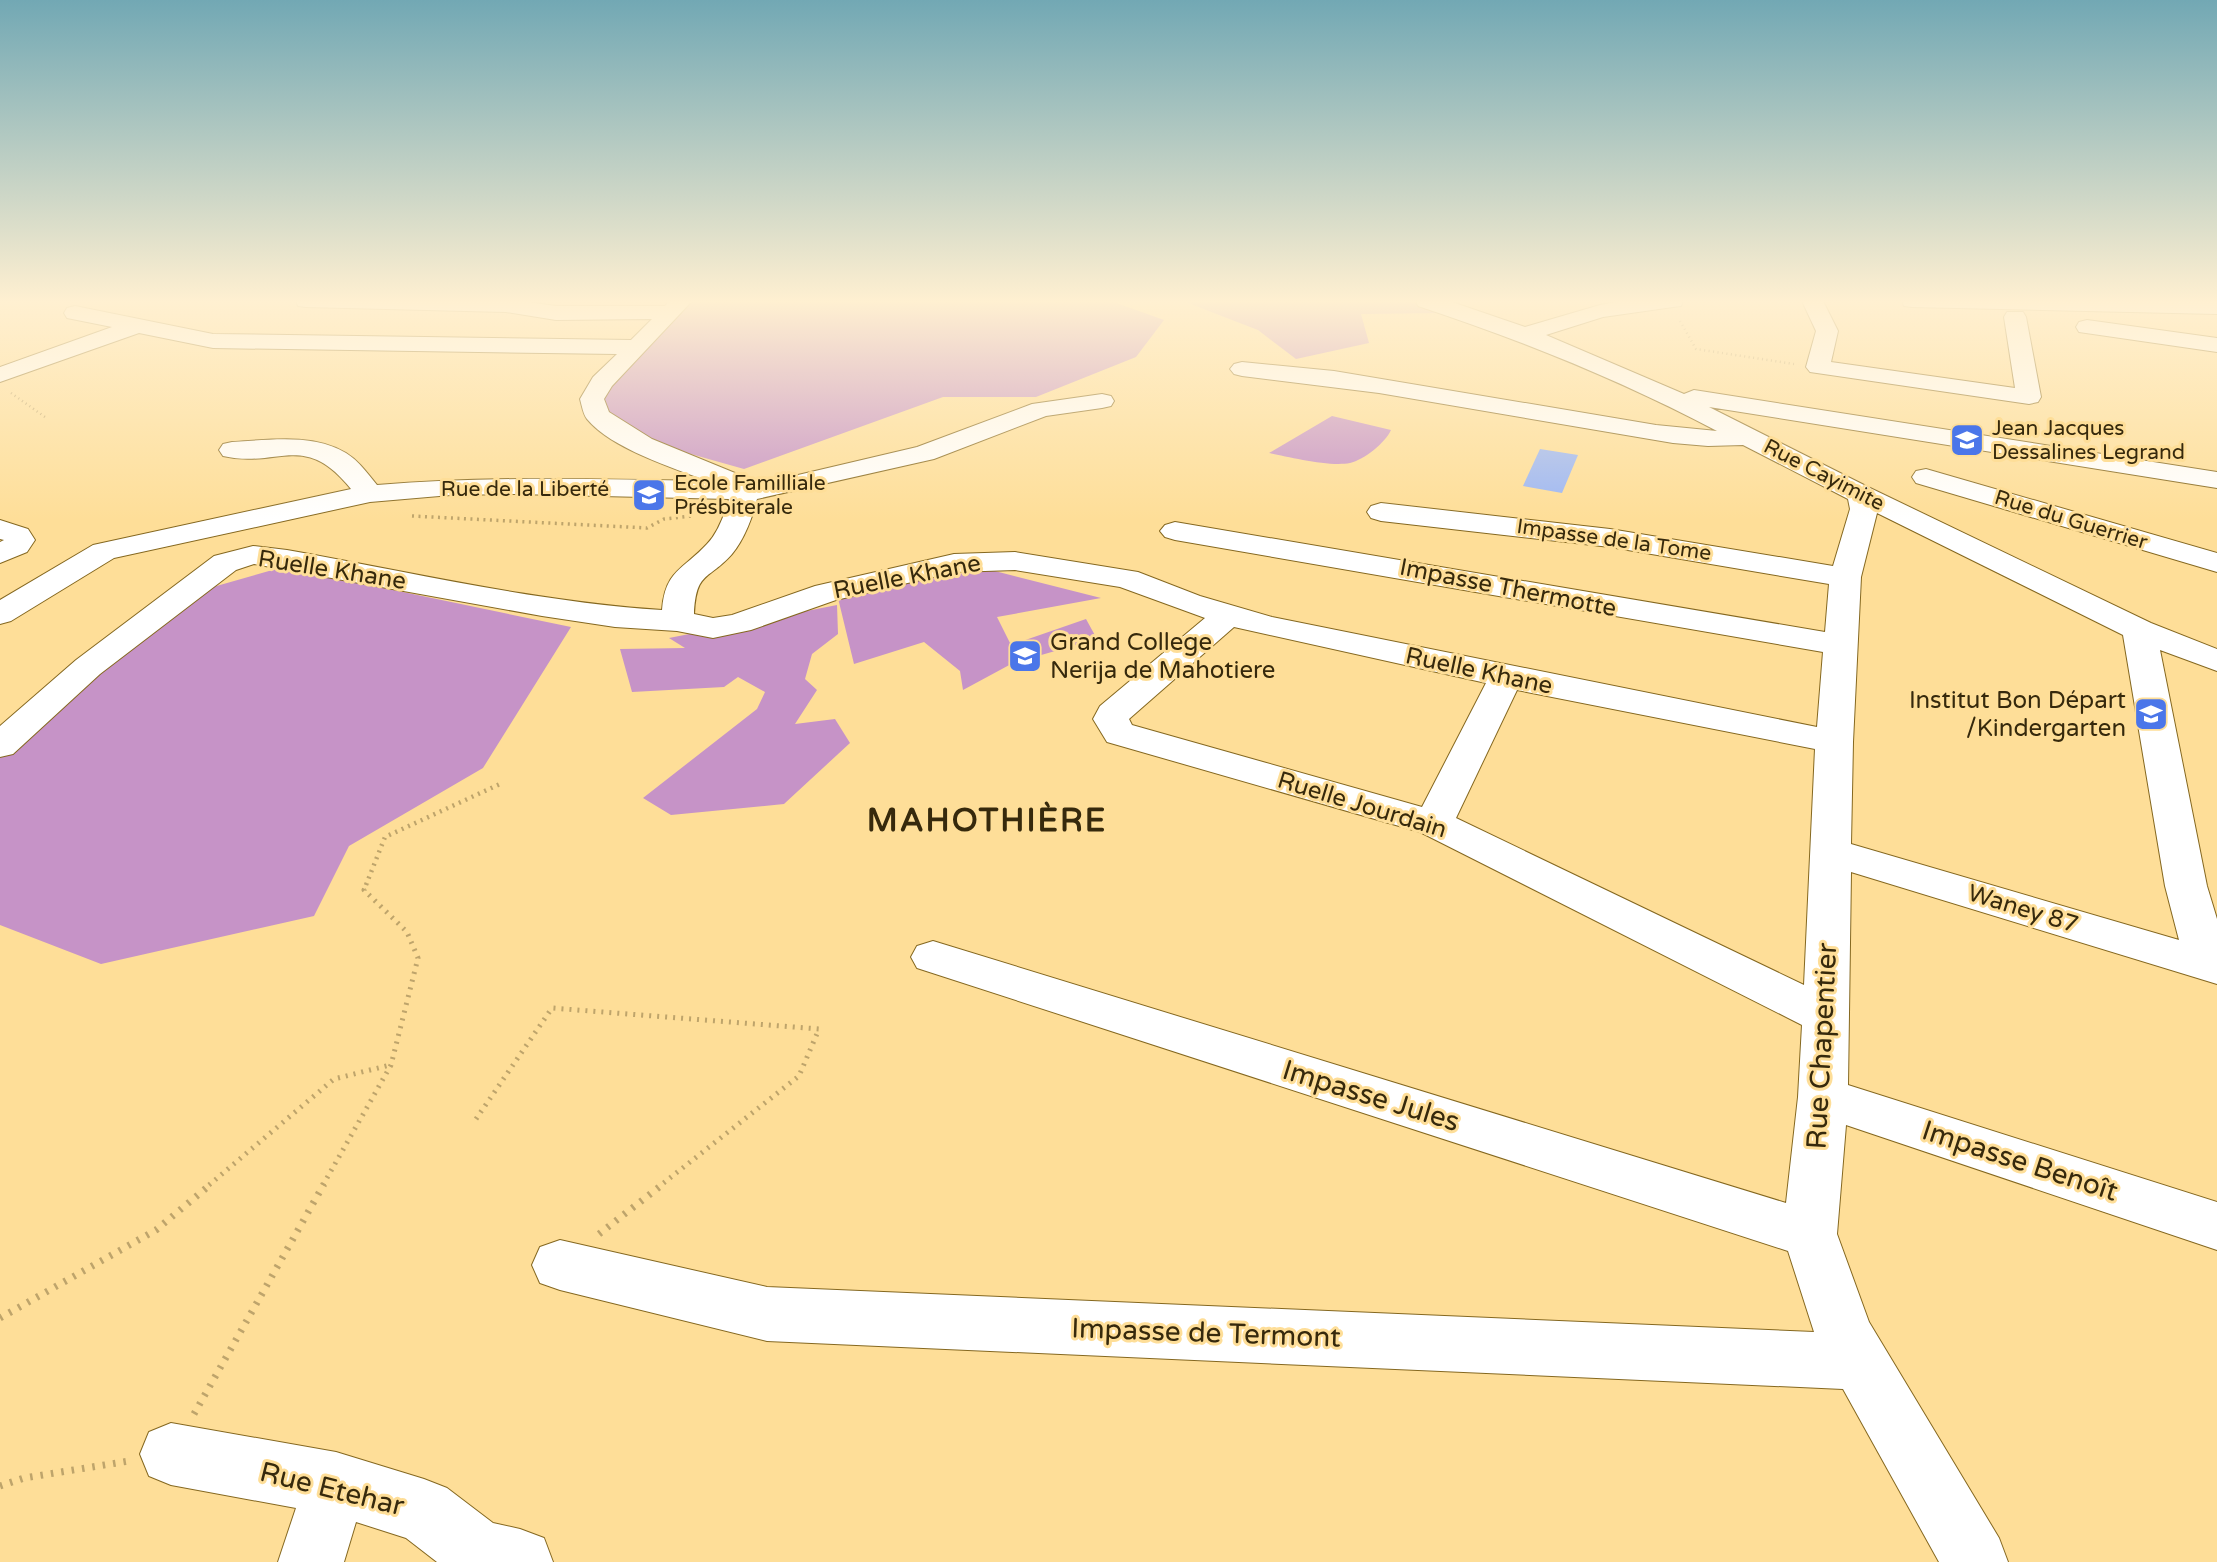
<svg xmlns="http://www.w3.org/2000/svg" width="2217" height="1562" font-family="'Varela Round',sans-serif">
<rect width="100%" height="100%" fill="#fede98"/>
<!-- forest -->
<g fill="#c693c7">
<path d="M688 301H1111L1164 320 1136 357 1036 397H943L744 469 641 440 581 397Z"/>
<path d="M1183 301H1409L1440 313 1361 314 1369 343 1296 359 1258 330Z"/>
<path d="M1332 416 1391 430C1386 442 1364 460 1350 463 1329 467 1290 457 1269 453Z"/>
<path d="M283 567 571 627 483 768 349 846 314 916 101 964 0 925V756L199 591Z"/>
<path d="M987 569 1101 598 997 617 1011 645 1086 619 1097 639 1013 663 963 690 960 671 924 642 854 664 837 594Z"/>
<path d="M837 605 838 634 812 654 805 679 817 690 795 724 835 719 850 743 784 804 671 815 643 798 757 709 765 692 738 677 724 687 632 692 620 649 685 648 669 638Z"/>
</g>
<!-- building -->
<path fill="#9bb6f5" d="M1540 449 1578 455 1562 493 1523 486Z"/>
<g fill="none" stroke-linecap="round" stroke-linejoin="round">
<!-- minor casing -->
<g stroke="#856820" stroke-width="2">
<g id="minor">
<path d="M296 301H520L556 306H665L669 301H692L612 386 604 399 609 412 652 439 735 473 747 482 764 483 917 447 1032 404 1102 394 1111 396 1114 401 1111 406 1102 408 1046 416 934 459 757 499C753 516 744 540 732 554 708 581 696 571 694 614L713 618 732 615 815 586 954 554 1015 552 1138 572 1200 596 1272 617 1817 727 1823 652 1175 540 1165 537 1160 531 1165 525 1175 522 1825 632 1829 584 1610 547 1381 521 1371 518 1367 512 1371 506 1381 503 1610 529 1833 566 1850 509 1848 499 1743 445 1708 446 1673 443 1379 393 1242 376 1234 374 1230 369 1234 364 1242 362 1334 371 1656 425 1717 431C1620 380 1521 340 1418 306L1416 301H1449L1525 327 1600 305 1622 301H1683L1681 306 1673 307 1603 317 1546 335 1684 394 1694 390 2217 472V488L1709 407 1868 487 2151 623 2217 649V671L2160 650 2207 886 2217 919V984L1851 872 1848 1085 2217 1202V1250L1846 1125 1837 1234 1869 1322 1999 1538 2008 1562H1939L1843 1389 767 1341 560 1290 540 1283 532 1265 540 1247 560 1240 767 1287 1814 1332 1788 1251 917 968 911 957 917 946 933 941 1786 1203 1798 1097 1802 1025 1420 832 1107 742 1093 719 1100 706 1205 618 1120 587 1015 570 954 572 836 600 751 630 713 638 677 631 615 627 542 616 254 564 236 570 100 674 13 754 0 757V726L76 660 214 556 253 546 287 550C411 572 536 602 662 610 665 570 683 570 707 544 718 533 725 513 729 499L516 494 451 495 370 502 114 558 11 621 0 624V600L93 545 351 489C304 430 278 469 223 456L219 450 223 444 232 442C269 440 313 433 346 453 359 461 368 474 377 485 487 476 597 479 707 481 672 467 612 449 587 419 583 414 582 406 580 399L593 377 617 354 213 348 139 333 0 382V367L112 327 67 318 64 313 67 308 75 306 213 334 631 340 652 319 556 320 506 312 306 307 298 306ZM1877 513 2123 635 2165 886 2179 940 1851 844 1853 742 1861 577ZM1234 627 1486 683 1422 807 1132 725 1129 719ZM1517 690 1815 749 1804 985 1456 818Z"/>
<path d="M1802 301H1823L1838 331 1831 362 2015 388 2004 317 2007 312H2023L2026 317 2041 397 2038 402 2029 404 1810 372 1806 367 1816 331Z"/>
<path d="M1902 301 2217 302V314L1912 307 1904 306Z"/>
<path d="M2087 320 2217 338V352L2079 332 2076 327 2079 322Z"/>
<path d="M1926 469 2217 553V572L1916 483 1912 477 1916 471Z"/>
<path d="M0 520 28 529 35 540 27 552 0 563V542L4 540 0 539Z"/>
<path d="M171 1423 336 1452 424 1479 447 1488 493 1523 520 1529 544 1538 553 1562H437L406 1538 356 1522 344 1562H278L296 1508 171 1485 149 1476 140 1454 149 1432Z"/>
</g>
</g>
<!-- path-far4 -->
<g stroke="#bea46b" stroke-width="2.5" stroke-dasharray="1 3.5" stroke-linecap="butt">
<path d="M1680 321 1696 349 1794 364"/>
<path d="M11 393 45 417"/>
</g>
<!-- path-far3 -->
<path stroke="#bea46b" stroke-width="3.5" stroke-dasharray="2 4.5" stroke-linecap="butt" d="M412 516 647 528 664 519 691 516"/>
<!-- path-far2 -->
<path stroke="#bea46b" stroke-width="4.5" stroke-dasharray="2 5" stroke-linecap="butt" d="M366 885 385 837 500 784"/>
<!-- path-far1 -->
<g stroke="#bea46b" stroke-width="5" stroke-dasharray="2 6" stroke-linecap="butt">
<path d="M476 1119 552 1008 819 1029 799 1076 661 1185"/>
<path d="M209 1185 334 1079 390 1065"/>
<path d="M323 1185 391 1065 418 958 407 932 364 890 367 883"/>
</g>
<!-- path -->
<g stroke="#bea46b" stroke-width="7" stroke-dasharray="2.5 8" stroke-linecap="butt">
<path d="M599 1234 663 1184"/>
<path d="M0 1318 156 1230 211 1184"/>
<path d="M194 1414 324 1184"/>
<path d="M0 1486 24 1478 129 1461"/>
</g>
<!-- minor -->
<use href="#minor" fill="#fff" fill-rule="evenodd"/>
</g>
<!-- sky -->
<linearGradient id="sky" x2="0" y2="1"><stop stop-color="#72a8b4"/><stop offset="0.58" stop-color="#fff0d1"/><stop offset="1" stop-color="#fff0d1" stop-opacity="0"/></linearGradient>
<rect width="2217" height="520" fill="url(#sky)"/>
<!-- icons -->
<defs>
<g id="school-square" transform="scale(1.75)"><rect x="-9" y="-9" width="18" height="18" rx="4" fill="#4b76e9" stroke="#fede98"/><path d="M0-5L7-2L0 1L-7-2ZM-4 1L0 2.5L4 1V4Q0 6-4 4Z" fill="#fff"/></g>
</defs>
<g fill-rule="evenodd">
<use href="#school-square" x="1967" y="440"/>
<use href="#school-square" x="649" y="495"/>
<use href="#school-square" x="1025" y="656"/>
<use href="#school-square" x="2151" y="714"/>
</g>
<g text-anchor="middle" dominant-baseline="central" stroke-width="6" stroke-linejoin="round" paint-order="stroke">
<!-- far-poi labels -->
<g font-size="21" fill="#36290c" stroke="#fede98" text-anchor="start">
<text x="1992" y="428">Jean Jacques<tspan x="1992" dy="24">Dessalines Legrand</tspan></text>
<text x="674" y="483">Ecole Familliale<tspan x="674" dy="24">Présbiterale</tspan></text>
</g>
<!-- far-street labels -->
<g font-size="21" fill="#36290c" stroke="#fede98">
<text transform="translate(1824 475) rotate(27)">Rue Cayimite</text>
<text x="525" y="489">Rue de la Liberté</text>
<text transform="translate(2071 520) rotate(17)">Rue du Guerrier</text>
<text transform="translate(1614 540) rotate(8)">Impasse de la Tome</text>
</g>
<!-- street labels -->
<g font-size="24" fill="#36290c" stroke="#fede98">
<text transform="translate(332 570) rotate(9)">Ruelle Khane</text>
<text transform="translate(907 577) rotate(-11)">Ruelle Khane</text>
<text transform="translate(1508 588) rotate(11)">Impasse Thermotte</text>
<text transform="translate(1479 671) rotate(12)">Ruelle Khane</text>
<text transform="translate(1362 805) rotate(17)">Ruelle Jourdain</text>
<text transform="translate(2023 909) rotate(17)">Waney 87</text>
</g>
<!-- poi labels -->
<g font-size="24" fill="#36290c" stroke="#fede98" text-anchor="start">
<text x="1050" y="642">Grand College<tspan x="1050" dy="28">Nerija de Mahotiere</tspan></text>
<text x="2126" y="700" text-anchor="end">Institut Bon Départ<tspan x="2126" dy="28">/Kindergarten</tspan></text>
</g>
<!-- near-street labels -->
<g font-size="28" fill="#36290c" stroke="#fede98">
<text transform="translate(1822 1046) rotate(-87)">Rue Chapentier</text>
<text transform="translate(1371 1096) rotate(17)">Impasse Jules</text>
<text transform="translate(2020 1161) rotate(18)">Impasse Benoît</text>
<text transform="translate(1206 1333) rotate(2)">Impasse de Termont</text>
<text transform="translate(332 1489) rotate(14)">Rue Etehar</text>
</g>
<!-- district labels -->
<g font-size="32" font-weight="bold" letter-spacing="2" fill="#36290c" stroke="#fede98">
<text x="987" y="821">MAHOTHIÈRE</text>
</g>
</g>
</svg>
